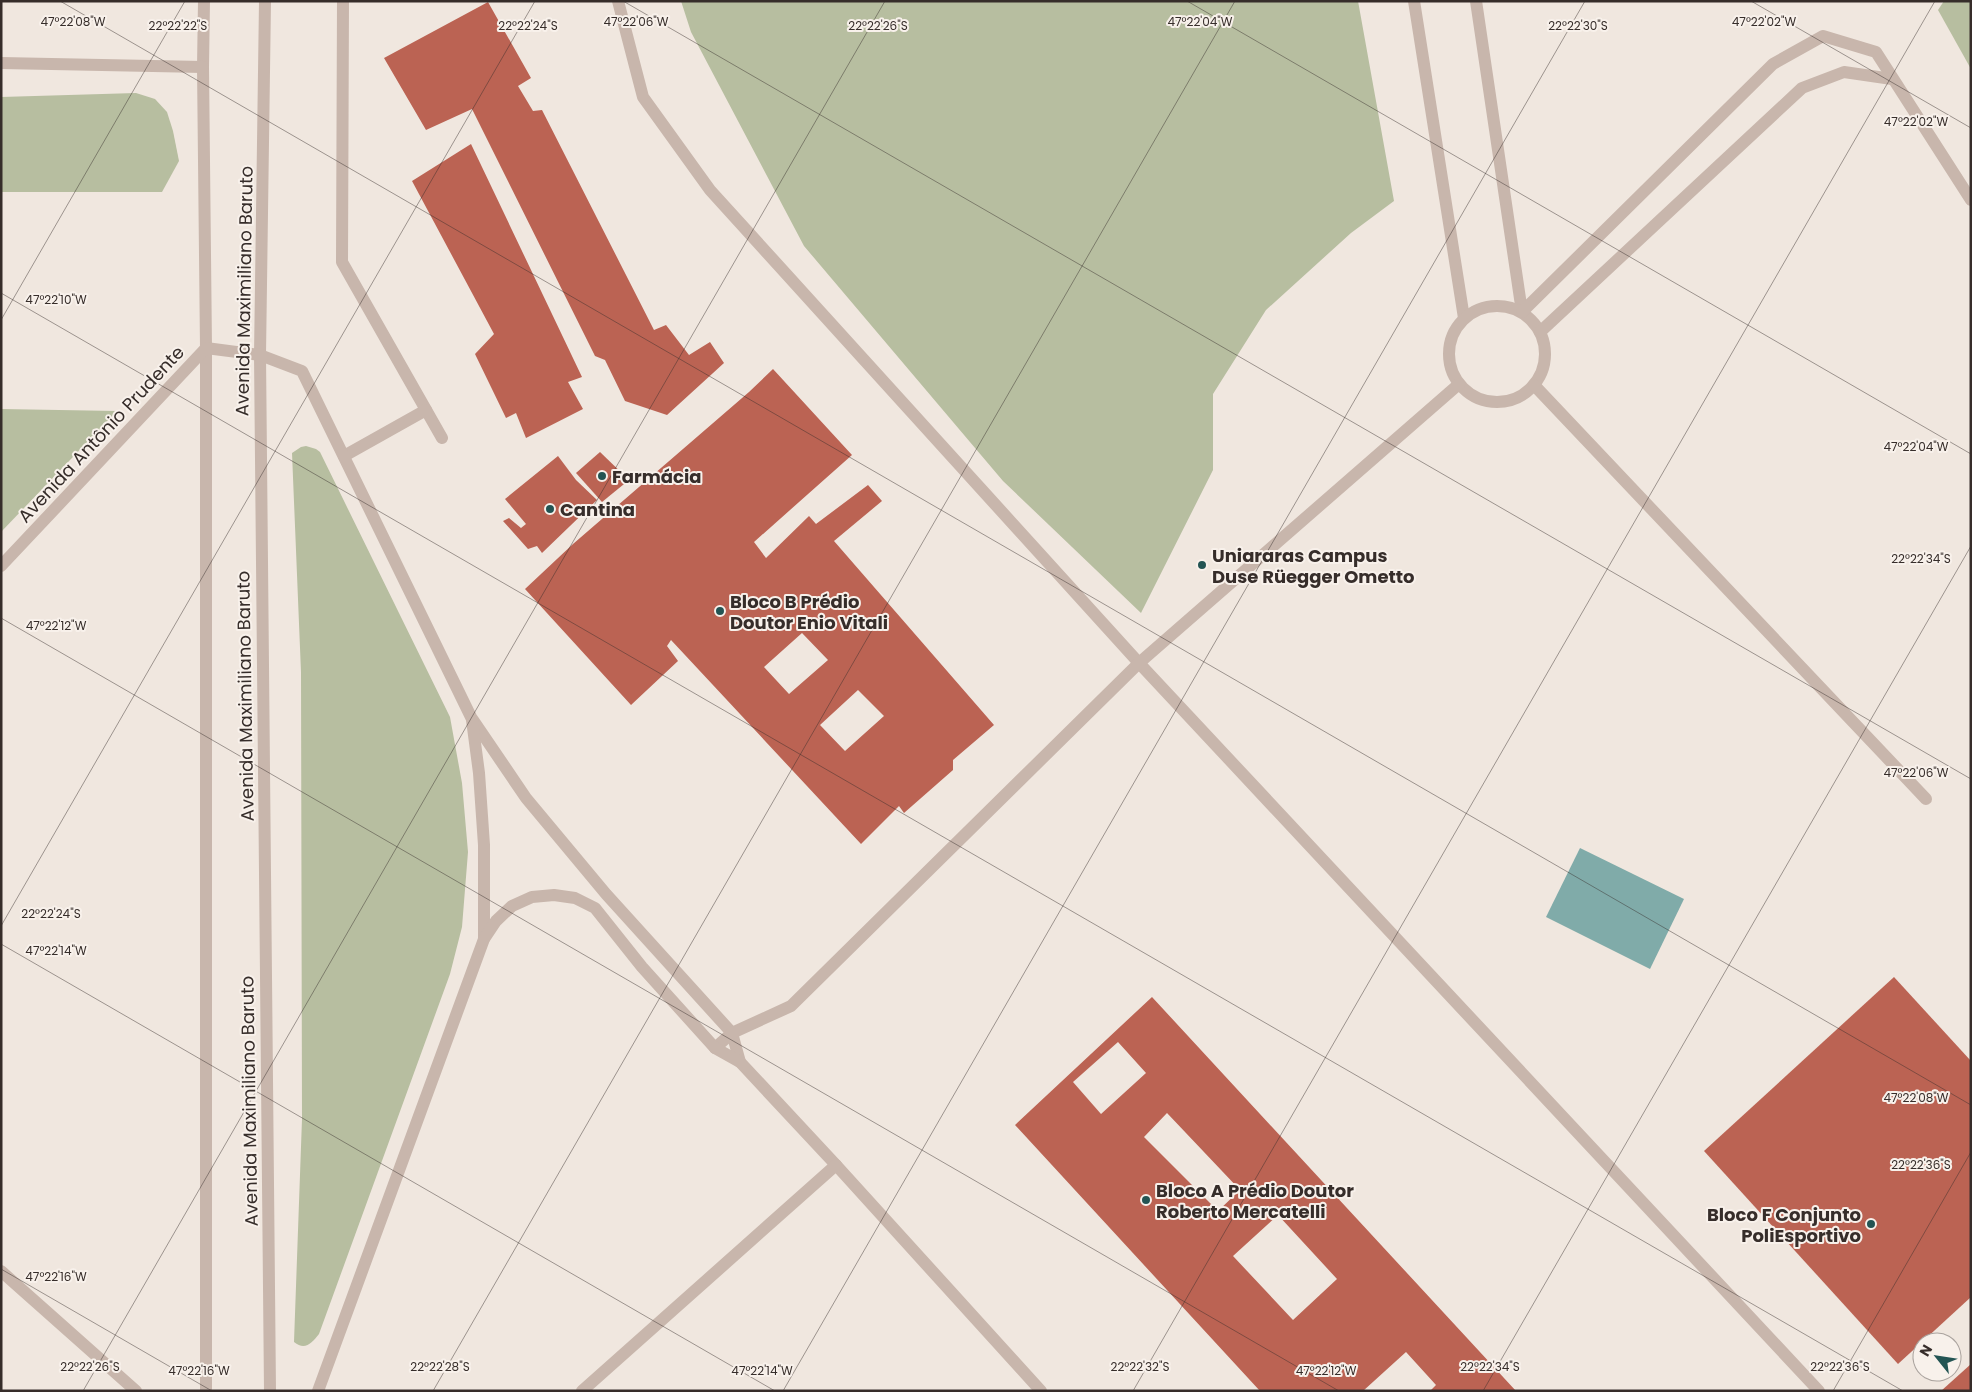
<svg xmlns="http://www.w3.org/2000/svg" width="1972" height="1392" font-family="Poppins,sans-serif">
<rect width="100%" height="100%" fill="#f0e7df"/>
<!-- green -->
<g fill="#b7bea0">
<path d="M681 1H1358L1394 201 1351 233 1266 310 1213 394V470L1141 613 1003 481 804 246 691 32Z"/>
<path d="M1944 1H1971V69L1938 10Z"/>
<path d="M136 93 155 99 167 112 173 131 179 161 162 192H1V97Z"/>
<path d="M1 409 117 411 1 532Z"/>
<path d="M306 446 316 449 320 452 450 717 462 783 468 852 462 927 450 974 319 1334C312 1343 305 1351 294 1342L302 1119 301 672 292 453 301 447Z"/>
</g>
<!-- water -->
<path fill="#80aba9" d="M1580 848 1684 899 1650 969 1546 917Z"/>
<!-- building -->
<g fill="#bb6353" fill-rule="evenodd">
<path d="M488 2 531 78 518 86 533 111 542 110 654 330 666 325 689 355 710 342 724 363 667 415 625 401 605 360 595 356 472 109 426 130 384 58Z"/>
<path d="M471 144 582 377 568 382 583 409 526 438 516 413 506 418 475 354 494 334 412 181Z"/>
<path d="M773 369 852 455 754 542 766 558 809 516 816 524 868 485 882 501 834 541 994 725 953 760V770L904 813 899 806 861 844 671 640 667 646 678 661 631 705 525 589 573 544 749 392ZM802 633 828 660 789 694 764 667ZM858 690 884 716 845 751 820 725Z"/>
<path d="M600 452 629 480 602 502 576 473Z"/>
<path d="M558 456 576 480 597 500 542 553 537 546 528 549 503 521 509 518 521 528 526 524 505 499Z"/>
<path d="M1894 977 1971 1061V1297L1898 1364 1704 1151Z"/>
<path d="M1152 997 1516 1391H1430L1436 1385 1406 1352 1363 1391H1260L1015 1125ZM1118 1042 1146 1073 1101 1114 1073 1082ZM1167 1113 1240 1190 1218 1211 1144 1137ZM1278 1215 1337 1279 1293 1320 1233 1256Z"/>
<path d="M1971 1364V1391H1941Z"/>
</g>
<g fill="none" stroke-linecap="round" stroke-linejoin="round">
<!-- minor -->
<g stroke="#c8b6ac" stroke-width="12">
<path d="M204 1 203 67 206 348V1391"/>
<path d="M265 1 260 355 270 1391"/>
<path d="M343 1 342 262 442 438"/>
<path d="M618 1 643 97 710 190 1139 663 1819 1391"/>
<path d="M1414 1 1464 318"/>
<path d="M1476 1 1522 312"/>
<path d="M1 63 203 67"/>
<circle cx="1497" cy="354" r="48"/>
<path d="M1522 312 1773 64 1823 36 1876 52 1971 200"/>
<path d="M1540 332 1802 88 1844 72 1892 79"/>
<path d="M1534 385 1926 799"/>
<path d="M344 456 426 410"/>
<path d="M1 566 206 348 260 355 302 371 471 717 526 798 606 894 732 1033 740 1062"/>
<path d="M472 720 479 773 484 845V939"/>
<path d="M715 1048 732 1033 791 1006 1139 663 1459 384"/>
<path d="M1 1271 136 1391"/>
<path d="M318 1391 484 939 496 921 512 906 532 897 554 895 575 898 595 908 642 967 715 1048 740 1062 836 1165 1041 1391"/>
<path d="M582 1391 836 1165"/>
</g>
</g>
<!-- ticks -->
<path fill="none" stroke="#362d2a" stroke-width="1" stroke-opacity="0.45" d="M60 1 1971 1105M623 1 1971 779M1187 1 1971 454M1751 1 1971 128M1 293 1903 1391M1 320 185 1M1 618 1339 1391M1 926 535 1M1 944 775 1391M1 1269 212 1391M83 1391 885 1M433 1391 1235 1M783 1391 1585 1M1133 1391 1935 1M1483 1391 1971 546M1833 1391 1971 1152"/>
<!-- markers -->
<g fill="#235453" stroke="#f8f1eb" stroke-width="2">
<circle cx="602" cy="476" r="5"/>
<circle cx="550" cy="509" r="5"/>
<circle cx="1202" cy="565" r="5"/>
<circle cx="720" cy="611" r="5"/>
<circle cx="1146" cy="1200" r="5"/>
<circle cx="1871" cy="1224" r="5"/>
</g>
<g text-anchor="middle" dominant-baseline="central" stroke-width="4" stroke-linejoin="round" paint-order="stroke">
<!-- street labels -->
<g font-size="18" fill="#362d2a" stroke="#f8f1eb">
<text transform="translate(244 291) rotate(-89)">Avenida Maximiliano Baruto</text>
<text transform="translate(101 434) rotate(-47)">Avenida Antônio Prudente</text>
<text transform="translate(245 696) rotate(-91)">Avenida Maximiliano Baruto</text>
<text transform="translate(249 1101) rotate(-91)">Avenida Maximiliano Baruto</text>
</g>
<!-- poi labels -->
<g font-size="18" font-weight="bold" fill="#362d2a" stroke="#f8f1eb" text-anchor="start">
<text x="612" y="476">Farmácia</text>
<text x="560" y="509">Cantina</text>
<text x="1212" y="555">Uniararas Campus<tspan x="1212" dy="21">Duse Rüegger Ometto</tspan></text>
<text x="730" y="601">Bloco B Prédio<tspan x="730" dy="21">Doutor Enio Vitali</tspan></text>
<text x="1156" y="1190">Bloco A Prédio Doutor<tspan x="1156" dy="21">Roberto Mercatelli</tspan></text>
<text x="1861" y="1214" text-anchor="end">Bloco F Conjunto<tspan x="1861" dy="21">PoliEsportivo</tspan></text>
</g>
</g>
<g font-size="12" text-anchor="middle" fill="#362d2a" stroke="#f8f1eb" stroke-width="4" stroke-linejoin="round" paint-order="stroke">
<text x="73" y="26">47°22'08"W</text>
<text x="636" y="26">47°22'06"W</text>
<text x="1200" y="26">47°22'04"W</text>
<text x="1764" y="26">47°22'02"W</text>
<text x="528" y="30">22°22'24"S</text>
<text x="178" y="30">22°22'22"S</text>
<text x="878" y="30">22°22'26"S</text>
<text x="1578" y="30">22°22'30"S</text>
<text x="1916" y="126">47°22'02"W</text>
<text x="56" y="304">47°22'10"W</text>
<text x="1916" y="451">47°22'04"W</text>
<text x="1921" y="563">22°22'34"S</text>
<text x="56" y="630">47°22'12"W</text>
<text x="1916" y="777">47°22'06"W</text>
<text x="51" y="918">22°22'24"S</text>
<text x="56" y="955">47°22'14"W</text>
<text x="1916" y="1102">47°22'08"W</text>
<text x="1921" y="1169">22°22'36"S</text>
<text x="56" y="1281">47°22'16"W</text>
<text x="90" y="1371">22°22'26"S</text>
<text x="440" y="1371">22°22'28"S</text>
<text x="1140" y="1371">22°22'32"S</text>
<text x="1490" y="1371">22°22'34"S</text>
<text x="1840" y="1371">22°22'36"S</text>
<text x="199" y="1375">47°22'16"W</text>
<text x="762" y="1375">47°22'14"W</text>
<text x="1326" y="1375">47°22'12"W</text>
</g>
<!-- border -->
<rect width="1972" height="1392" fill="none" stroke="#362d2a" stroke-width="5"/>
<!-- north arrow -->
<g transform="translate(1937 1357) rotate(300)"><circle r="24" fill="#f8f1eb" stroke="#aaa39e"/>
<path d="M0-4L9 19L0 12L-9 19Z" fill="#235453"/>
<text y="-8" font-size="14" font-weight="bold" text-anchor="middle" fill="#362d2a">N</text>
</g>
</svg>
